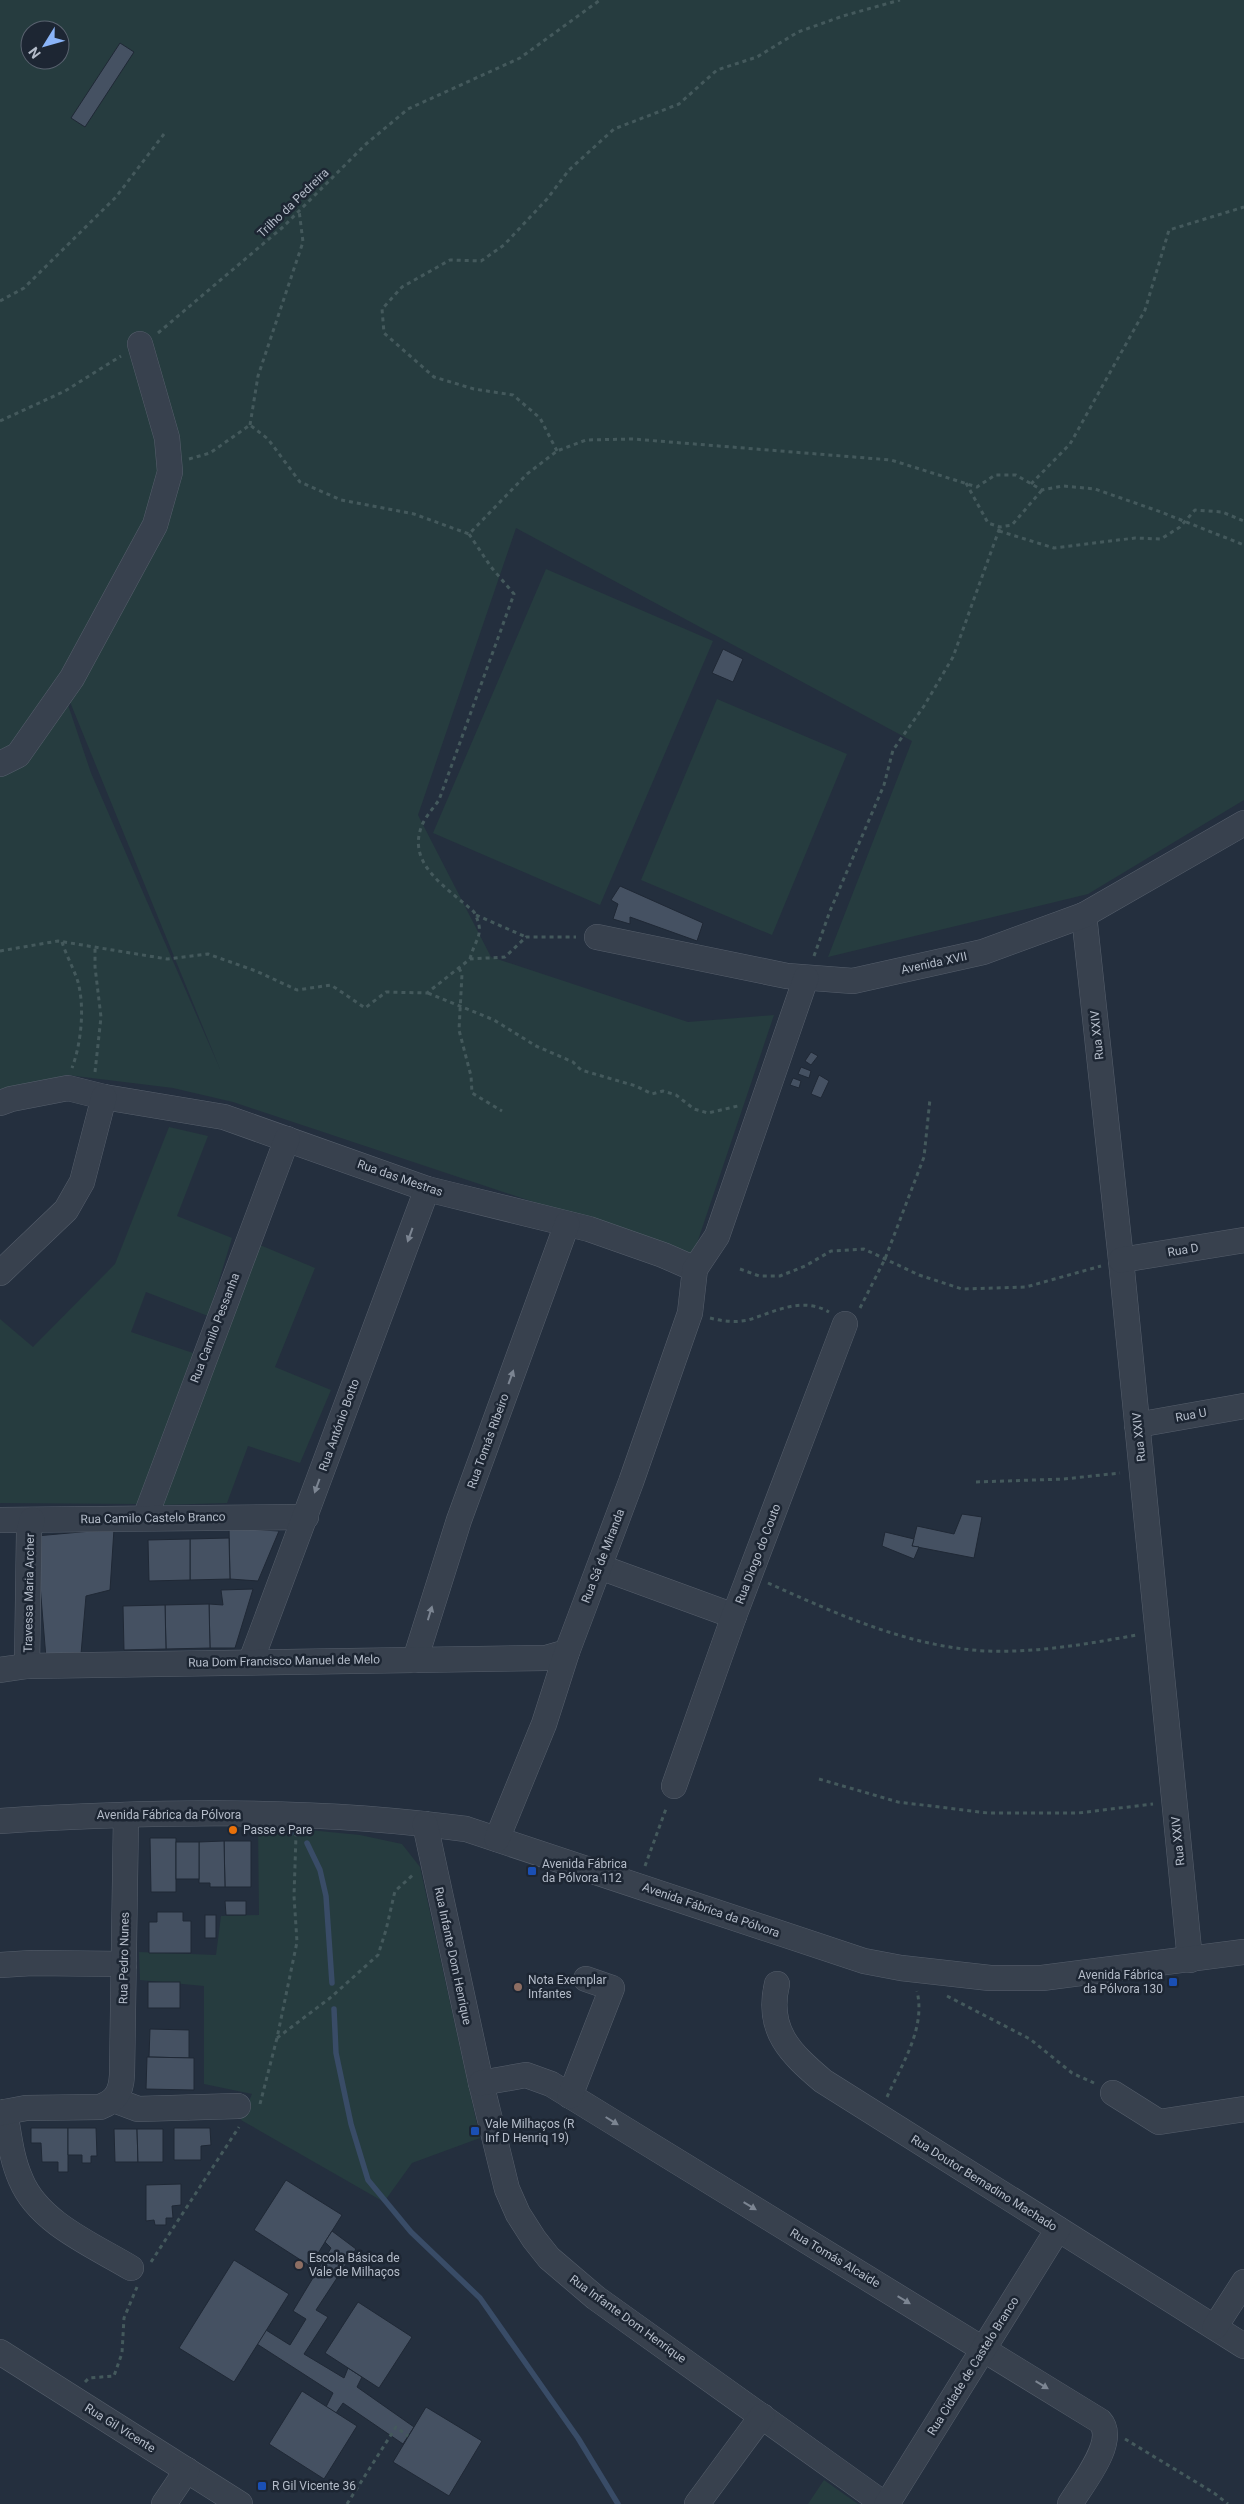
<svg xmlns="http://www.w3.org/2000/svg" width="1244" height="2504" font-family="Roboto,sans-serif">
<rect width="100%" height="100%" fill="#242f3e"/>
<!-- green -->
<g fill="#263c3f" fill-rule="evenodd">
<path d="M0 0H1244V800L1088 894 828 957 912 741 516 528 418 815 491 957 688 1022 774 1015 693 1255 233 1102 173 1088 67 1075 0 1091ZM30 30H60V60H30ZM58 675H59L220 1069 91 773Z"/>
<path d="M546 569 713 641 600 905 433 833Z"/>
<path d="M717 699 847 754 772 935 641 880Z"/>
<path d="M169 1127 208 1136 177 1216 232 1238 208 1316 146 1292 131 1332 193 1353 138 1504 0 1503V1319L33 1347 115 1264Z"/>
<path d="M260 1245 315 1268 275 1367 331 1390 300 1463 248 1446 227 1503 162 1505Z"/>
<path d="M258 1825 360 1835 402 1844 420 1867 480 2138 412 2163 384 2202 241 2120 252 2094 204 2084V1986L140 1980 139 1952 216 1955 221 1916 259 1915Z"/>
<path d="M824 2480 858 2504H808Z"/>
</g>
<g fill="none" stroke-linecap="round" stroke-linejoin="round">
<!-- stream -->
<g stroke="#394c67" stroke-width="5.5">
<path d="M277 1825 291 1833"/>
<path d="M307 1843 320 1870 326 1896 332 1983"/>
<path d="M334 2009 336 2053 351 2124 368 2180 411 2232 480 2298 578 2438 618 2504"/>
</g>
</g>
<!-- building -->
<g fill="#455162" stroke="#1f2835">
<path d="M120 43 134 52 85 127 71 118Z"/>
<path d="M723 649 743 659 733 682 712 673Z"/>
<path d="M620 886 703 923 697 941 630 917V924L613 919 618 904 611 900Z"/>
<path d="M811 1052 818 1056 811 1065 805 1061Z"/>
<path d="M801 1067 811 1071 809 1078 798 1074Z"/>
<path d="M819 1075 829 1081 821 1098 811 1094Z"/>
<path d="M793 1078 801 1081 799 1088 790 1085Z"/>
<path d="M962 1514 982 1517 974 1558 912 1546 917 1526 954 1534Z"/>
<path d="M229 1528 279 1531 258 1581 230 1579Z"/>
<path d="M114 1529 110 1590 86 1596 81 1654 46 1658 36 1536Z"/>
<path d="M885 1532 914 1539 912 1546 919 1547 914 1559 882 1546Z"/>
<path d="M229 1538 230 1579 190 1580V1539Z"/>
<path d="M190 1539V1580L149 1581 148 1540Z"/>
<path d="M253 1589 235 1648H210L209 1604 223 1605 221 1590Z"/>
<path d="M209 1604 210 1648 166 1649 165 1605Z"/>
<path d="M165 1605 166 1649 124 1650 123 1606Z"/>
<path d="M150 1838H176V1892H151Z"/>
<path d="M224 1841H251V1887H225Z"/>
<path d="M224 1841 225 1887H210V1883H199V1842Z"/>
<rect x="176" y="1842" width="23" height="37"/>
<path d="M225 1901H246V1915H226Z"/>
<path d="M157 1912H183V1921H191V1953H149V1922H157Z"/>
<rect x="205" y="1915" width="11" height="23"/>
<rect x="148" y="1982" width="32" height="26"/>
<path d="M150 2029 189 2030V2058L149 2057Z"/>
<path d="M147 2057 194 2058V2090L146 2089Z"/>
<path d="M31 2128H68V2172H58V2162H42L41 2143H31Z"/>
<path d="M68 2128H96L97 2156H91V2163H82V2155H68Z"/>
<path d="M174 2128H210L211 2145 201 2146V2160H174Z"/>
<path d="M114 2129H137L138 2162H115Z"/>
<path d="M137 2129H163V2162H138Z"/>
<path d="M286 2180 342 2215 310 2266 254 2230Z"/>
<path d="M181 2184V2205L172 2206 173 2218H166V2225H155L154 2220 146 2221V2185Z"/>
<path d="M332 2231 356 2249 316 2310 328 2317 304 2354 344 2378 348 2368 362 2377 357 2387 414 2427 403 2444 343 2403 336 2413 326 2407 333 2393 257 2344 266 2330 290 2345 306 2319 293 2311 331 2248 325 2242Z"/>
<path d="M234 2260 289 2294 234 2382 179 2348Z"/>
<path d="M358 2302 412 2337 379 2388 325 2353Z"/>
<path d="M302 2391 357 2426 324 2479 269 2444Z"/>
<path d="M426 2407 482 2441 449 2496 393 2462Z"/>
</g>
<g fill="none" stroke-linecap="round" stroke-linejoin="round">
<!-- minor casing -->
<g stroke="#565f6c" stroke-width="26">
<g id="minor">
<path d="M0 764 18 755 72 678 155 525 170 472 167 438 140 344"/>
<path d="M1084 915 1121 1260 1190 1960"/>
<path d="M597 937 787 976 853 981 983 952 1084 915 1244 823"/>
<path d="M0 1103 11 1099 68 1088 104 1097 224 1117 427 1189 589 1229 663 1255 695 1269"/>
<path d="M1121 1260 1244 1240"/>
<path d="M0 1273 66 1210 82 1182 104 1097"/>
<path d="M1137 1425 1244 1406"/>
<path d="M145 1518 287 1139"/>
<path d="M0 1520 306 1517"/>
<path d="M600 1567 734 1616"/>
<path d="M415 1660 459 1520 567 1224"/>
<path d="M251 1661 427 1189"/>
<path d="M27 1666 29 1532 32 1520"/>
<path d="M0 1670 27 1666 546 1658 567 1652"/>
<path d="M674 1786 734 1616 845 1324"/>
<path d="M0 1821C155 1811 312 1808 466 1829L864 1961 901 1968 990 1978H1042L1244 1952"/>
<path d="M425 1824 481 2083 507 2189 518 2214 534 2239 549 2258 596 2298 884 2504"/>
<path d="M497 1839 544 1724 567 1652 631 1482 690 1313 695 1269 717 1236 806 978"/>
<path d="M0 1965 32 1963 124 1964"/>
<path d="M777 1984C766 2030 790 2053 823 2081L1244 2346"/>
<path d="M481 2083 526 2075 551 2084 1100 2421C1118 2441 1082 2484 1070 2504"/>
<path d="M1113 2093 1159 2122 1244 2109"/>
<path d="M570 2096 612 1988 586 1979"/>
<path d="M114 2100 138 2109 238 2106"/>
<path d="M5 2112C9 2134 11 2158 21 2180 39 2223 93 2245 131 2268"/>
<path d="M0 2113 26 2108 100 2107C116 2101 121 2092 122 2075L126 1815"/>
<path d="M1215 2327 1244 2282"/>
<path d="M0 2352 240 2504"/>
<path d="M164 2504 187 2470"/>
<path d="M697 2504 762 2416"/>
<path d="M887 2504 1058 2229"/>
</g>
</g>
<!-- path -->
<g stroke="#44595c" stroke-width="3" stroke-dasharray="4 4" stroke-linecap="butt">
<path d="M0 301 24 288 116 197 164 134"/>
<path d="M158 333 283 227 366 144 408 109 520 58 600 0"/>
<path d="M0 421 65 391 121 356"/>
<path d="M250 425 258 376 303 242 299 210"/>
<path d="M557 451 540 418 513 395 474 389 434 377 384 333 382 309 402 287 450 260 481 261 504 245 547 199 569 170 614 129 679 104 717 70 757 57 798 32 843 16 900 0"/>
<path d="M189 459 210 453 250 425 268 439 300 482 341 500 414 514 469 534 527 474 557 451 586 440 633 439 891 460 977 487 995 475H1016L1042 490 1063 486 1095 489 1161 512 1244 545"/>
<path d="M966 483 988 523 1000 527 1012 525 1042 490"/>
<path d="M1031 484 1070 444 1145 310 1169 230 1244 207"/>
<path d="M999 531 1054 548 1135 538 1161 539 1180 527 1195 510 1222 512 1244 521"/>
<path d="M469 534 491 567 514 594 439 800C434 807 427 815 423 823 404 864 448 888 474 912 486 935 475 938 470 959"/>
<path d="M476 915 526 937"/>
<path d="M62 942C66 955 74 969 78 982 85 1008 81 1044 72 1068"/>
<path d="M0 951 58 941 167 959 208 954 256 971 297 990 331 985 365 1008 386 992 427 993 470 959 505 957 526 937H576"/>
<path d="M814 956 830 911 884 785 893 750 924 706 953 657 1000 527"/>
<path d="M459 968 462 974 459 1030 471 1076 472 1093 502 1111"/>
<path d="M428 993 494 1020 536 1046 573 1062 581 1070 636 1086 652 1094 663 1091 676 1095 694 1109 708 1113 738 1106"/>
<path d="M95 1072 101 1017 95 967V947"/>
<path d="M740 1269 759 1276H780L805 1266 831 1251 864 1249 919 1275 962 1289 1026 1287 1101 1266"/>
<path d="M860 1308 885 1259 924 1157 930 1099"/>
<path d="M710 1318C722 1321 735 1323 748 1320 775 1312 801 1296 829 1312"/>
<path d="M976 1482 1064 1479 1120 1473"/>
<path d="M768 1583C837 1614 909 1647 986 1651 1037 1653 1087 1644 1137 1635"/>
<path d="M819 1779 898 1802 988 1813H1078L1153 1804"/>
<path d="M645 1866 667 1806"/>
<path d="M947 1996 1030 2039 1072 2073 1094 2083"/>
<path d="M277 2038 330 1998 378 1955 386 1930 395 1891 414 1874"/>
<path d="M887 2097C902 2064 926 2028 917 1991"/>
<path d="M260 2104 277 2038 297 1942 294 1896 296 1835"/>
<path d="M151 2262 239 2127"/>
<path d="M85 2382 89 2378 114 2376 122 2353 124 2318 137 2287"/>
<path d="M1125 2439 1214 2493 1228 2504"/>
<path d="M347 2504 396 2427 408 2436"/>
</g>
<!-- minor -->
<use href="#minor" stroke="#38414e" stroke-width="25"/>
</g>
<!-- one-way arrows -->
<defs><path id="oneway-solid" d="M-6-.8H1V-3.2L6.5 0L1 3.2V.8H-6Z" transform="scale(1.25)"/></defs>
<g fill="#7c8592">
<use href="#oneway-solid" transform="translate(410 1235) rotate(110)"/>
<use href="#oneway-solid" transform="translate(511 1377) rotate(-70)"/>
<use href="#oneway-solid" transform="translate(317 1486) rotate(110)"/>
<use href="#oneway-solid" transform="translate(430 1613) rotate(-73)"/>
<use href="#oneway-solid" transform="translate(612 2121) rotate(32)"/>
<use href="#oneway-solid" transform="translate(750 2206) rotate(31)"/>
<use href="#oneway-solid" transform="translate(904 2300) rotate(31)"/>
<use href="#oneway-solid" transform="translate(1042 2385) rotate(31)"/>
</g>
<!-- markers -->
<circle fill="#e8710a" stroke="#1d2633" stroke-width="2" cx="233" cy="1830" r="5"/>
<g fill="#1a4fb4" stroke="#1d2633" stroke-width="2">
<rect x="527" y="1866" width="10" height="10" rx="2.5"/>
<rect x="1168" y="1977" width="10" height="10" rx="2.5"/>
<rect x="470" y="2126" width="10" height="10" rx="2.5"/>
<rect x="257" y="2481" width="10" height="10" rx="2.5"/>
</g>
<g fill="#8d6e63" stroke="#1d2633" stroke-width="2">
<circle cx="518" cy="1987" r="5"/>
<circle cx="299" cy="2265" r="5"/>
</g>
<g text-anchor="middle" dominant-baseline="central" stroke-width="5" stroke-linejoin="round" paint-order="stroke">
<!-- street labels -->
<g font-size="12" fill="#b4bcc9" stroke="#1d2633">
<text transform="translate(293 203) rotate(-44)">Trilho da Pedreira</text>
<text transform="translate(934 963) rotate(-12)">Avenida XVII</text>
<text transform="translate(1097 1035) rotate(-96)">Rua XXIV</text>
<text transform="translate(400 1178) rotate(19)">Rua das Mestras</text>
<text transform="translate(1183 1250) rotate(-9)">Rua D</text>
<text transform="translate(215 1328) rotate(-69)">Rua Camilo Pessanha</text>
<text transform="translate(1191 1415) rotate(-10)">Rua U</text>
<text transform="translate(339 1425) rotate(-70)">Rua António Botto</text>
<text transform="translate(1139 1437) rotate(-96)">Rua XXIV</text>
<text transform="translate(488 1441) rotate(-70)">Rua Tomás Ribeiro</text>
<text transform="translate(153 1518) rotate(-1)">Rua Camilo Castelo Branco</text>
<text transform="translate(758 1554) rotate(-69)">Rua Diogo do Couto</text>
<text transform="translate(603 1556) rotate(-69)">Rua Sá de Miranda</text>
<text transform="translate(29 1593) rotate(-89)">Travessa Maria Archer</text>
<text transform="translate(284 1661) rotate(-1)">Rua Dom Francisco Manuel de Melo</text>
<text x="169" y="1815">Avenida Fábrica da Pólvora</text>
<text transform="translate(1178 1841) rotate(-96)">Rua XXIV</text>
<text transform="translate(711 1910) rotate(19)">Avenida Fábrica da Pólvora</text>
<text transform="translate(453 1956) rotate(78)">Rua Infante Dom Henrique</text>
<text transform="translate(124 1958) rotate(-89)">Rua Pedro Nunes</text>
<text transform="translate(984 2183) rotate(32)">Rua Doutor Bernadino Machado</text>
<text transform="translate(835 2258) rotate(31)">Rua Tomás Alcaide</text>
<text transform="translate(628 2319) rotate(36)">Rua Infante Dom Henrique</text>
<text transform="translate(973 2366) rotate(-58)">Rua Cidade de Castelo Branco</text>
<text transform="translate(120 2428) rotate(32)">Rua Gil Vicente</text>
</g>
<!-- poi labels -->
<g font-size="12" fill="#b4bcc9" stroke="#1d2633" text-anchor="start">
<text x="243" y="1830">Passe e Pare</text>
<text x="542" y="1864">Avenida Fábrica<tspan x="542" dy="14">da Pólvora 112</tspan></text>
<text x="1163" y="1975" text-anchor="end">Avenida Fábrica<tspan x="1163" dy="14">da Pólvora 130</tspan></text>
<text x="528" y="1980">Nota Exemplar<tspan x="528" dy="14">Infantes</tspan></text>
<text x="485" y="2124">Vale Milhaços (R<tspan x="485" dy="14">Inf D Henriq 19)</tspan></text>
<text x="309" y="2258">Escola Básica de<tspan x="309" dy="14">Vale de Milhaços</tspan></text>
<text x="272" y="2486">R Gil Vicente 36</text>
</g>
</g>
<!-- north arrow -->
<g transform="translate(45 45) rotate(233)"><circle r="24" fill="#1d2633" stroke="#59626f"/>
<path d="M0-4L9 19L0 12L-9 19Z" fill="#8ab4f8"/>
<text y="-8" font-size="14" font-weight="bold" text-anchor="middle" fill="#b4bcc9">N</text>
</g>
</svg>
